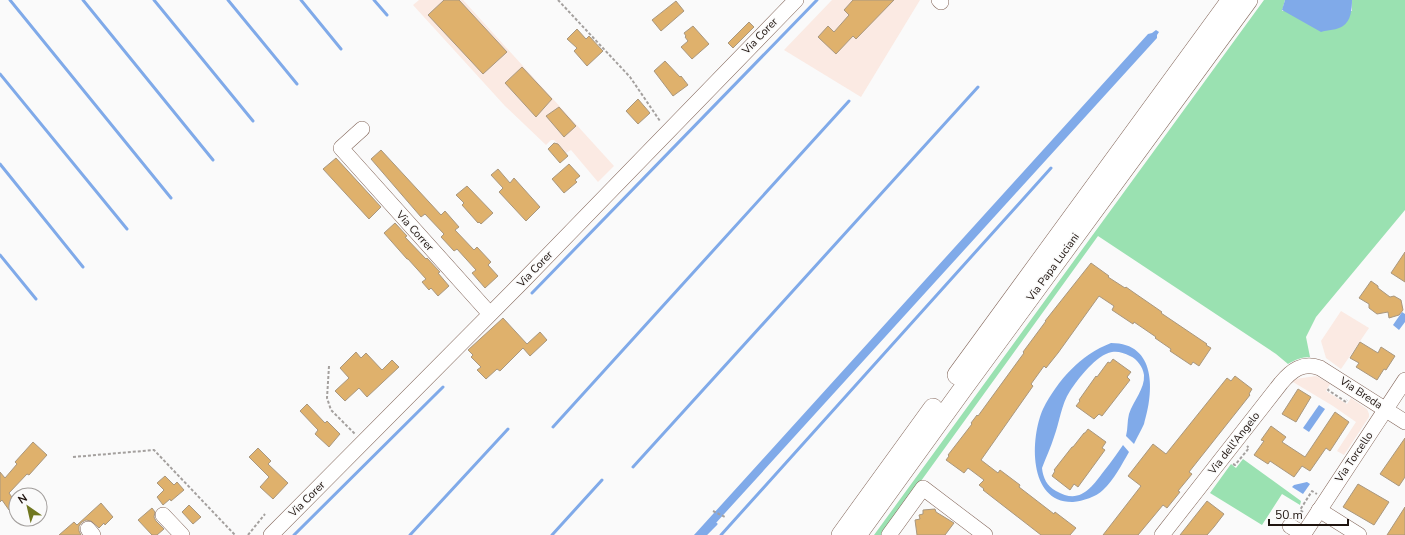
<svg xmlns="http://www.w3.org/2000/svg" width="1405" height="535" font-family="'Nunito Sans',sans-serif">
<rect width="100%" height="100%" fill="#fafafa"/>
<!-- built -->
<g fill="#fbeae3">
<path d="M419 0H463L614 166 598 182 571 150 566 153 554 140H551L546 145 505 106 413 5Z"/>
<path d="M832 0H920L861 97 784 50Z"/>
<path d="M1341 311 1369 328 1341 369 1326 358 1321 341Z"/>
<path d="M1316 376 1330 384 1326 391 1347 404 1351 398 1367 409 1369 414V417L1344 455 1337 451 1356 422 1333 406 1293 382 1295 379Z"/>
</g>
<!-- green -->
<g fill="#9ae1b1">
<path d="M1264 0H1285L1282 11H1352V0H1405V210L1316 317 1306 337 1310 357C1301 357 1295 360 1288 364L1276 354 1098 236 882 535H874Z"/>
<path d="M1243 459 1301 501 1300 505 1282 494 1262 525 1210 493 1231 464 1236 468Z"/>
</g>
<!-- water -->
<g fill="#80aae9">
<path d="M1285 0H1352C1352 9 1351 21 1343 26 1338 30 1327 30 1321 32L1282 10Z"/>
<path d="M1156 30 1159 32 1157 35V38L705 535H694L1148 34 1152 33Z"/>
<path d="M1402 312 1405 314V322L1399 330 1393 325Z"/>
<path d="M1111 343C1157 343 1154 392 1144 424 1141 431 1137 437 1134 444L1126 436C1128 429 1127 421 1129 414 1133 401 1145 389 1144 375 1143 367 1137 359 1130 356 1124 353 1118 351 1112 352 1096 355 1079 378 1070 391 1061 405 1060 421 1054 437 1051 447 1046 457 1042 468 1043 478 1047 486 1056 491 1080 505 1091 488 1104 471 1111 462 1117 454 1123 445L1129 452C1122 464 1114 480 1103 490 1096 497 1083 501 1073 502 1028 503 1030 438 1043 409 1058 380 1080 355 1111 343Z"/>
<path d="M1319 405 1325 409 1309 432 1303 428Z"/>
<path d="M1307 482 1310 484 1303 494 1292 487 1294 485Z"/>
</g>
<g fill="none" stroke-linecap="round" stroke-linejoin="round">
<!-- stream -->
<g stroke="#80aae9" stroke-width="3">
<path d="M10 0 171 198"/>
<path d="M83 0 213 160"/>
<path d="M154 0 253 121"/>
<path d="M228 0 297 84"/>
<path d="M301 0 341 49"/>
<path d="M374 0 387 15"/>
<path d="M0 74 127 229"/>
<path d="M0 164 83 267"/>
<path d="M0 255 36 299"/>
<path d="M532 293 817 0"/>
<path d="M553 427 849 101"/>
<path d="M633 467 978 87"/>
<path d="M294 535 443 387"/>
<path d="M410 535 508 429"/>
<path d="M552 535 602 480"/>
<path d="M705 535 716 524"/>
<path d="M721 535 1051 168"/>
</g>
</g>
<!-- building -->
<g fill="#dfb16c" stroke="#a9977e">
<path d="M444 0H459L507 52 483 74 428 15Z"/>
<path d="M853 0H894L856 39 853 36 836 54 818 37 828 26 834 32 849 15 844 10Z"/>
<path d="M676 1 684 11 661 31 652 20Z"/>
<path d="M749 22 754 27 733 48 728 43Z"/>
<path d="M693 26 709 44 692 59 681 47 688 41 685 37 686 36 684 33Z"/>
<path d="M577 29 586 39 589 36 603 51 587 66 574 51 577 48 567 39Z"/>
<path d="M665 61 680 77 681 76 688 85 673 96 654 71Z"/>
<path d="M522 67 552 99 536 117 505 83Z"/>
<path d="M638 99 650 113 638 124 626 111Z"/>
<path d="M559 107 576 126 564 137 546 116Z"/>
<path d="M554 143 558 144 568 156 560 163 548 149Z"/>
<path d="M381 150 441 215 445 211 459 227 455 230 474 250 477 247 491 262 488 265 498 276 485 288 472 273 476 270 457 249 454 251 441 237 444 234 425 214 421 217 371 159Z"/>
<path d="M336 158 381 207 369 219 323 169Z"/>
<path d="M569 164 580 176 575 180 577 182 564 193 552 179Z"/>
<path d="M498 169 510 183 514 178 540 207 526 221 499 192 503 188 491 175Z"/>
<path d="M467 186 493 213 481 224 479 222 478 223 462 205 464 203 456 195Z"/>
<path d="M395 223 407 236 405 237 426 259 427 258 440 272 438 273 449 286 438 296 431 288 429 290 422 282 426 279 408 259H407L384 233Z"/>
<path d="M1405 252V282L1391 273Z"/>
<path d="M1091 263 1109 276 1108 277 1125 288 1126 287 1133 292 1162 312 1161 313 1207 344 1206 345 1211 348 1199 366 1193 362 1191 365 1170 351 1171 349 1155 338 1156 337 1134 322 1133 324 1112 310 1114 306 1099 296 1058 353 1046 368 1044 366 1031 384 1033 386 981 460 998 473 1000 470 1020 485 1019 487 1054 514 1055 512 1076 528 1070 535H1041L983 490 984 489 979 485 984 480 968 468 964 473 946 460 949 456 948 455 972 424 971 423 977 415 978 416 1021 357 1024 353 1023 352 1046 321H1045Z"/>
<path d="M1371 281 1378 286V288L1390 297 1394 296 1401 300 1403 310 1399 315 1389 318 1388 312 1377 314 1369 308V304L1359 298Z"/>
<path d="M503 318 527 344 540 332 547 340 530 356 523 348 500 371 497 369 486 379 477 370 481 367 471 357 473 355 468 350Z"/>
<path d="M1360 342 1378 353 1381 347 1395 356 1386 370 1384 369 1377 380 1356 367 1359 363 1350 358Z"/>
<path d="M356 352 361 358 366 353 382 370 392 360 399 367 367 397 359 388 345 401 335 391 349 378 340 368Z"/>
<path d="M1113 359 1131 372 1127 377 1130 380 1102 416 1099 414 1094 419 1076 406 1080 401 1079 400 1096 376 1097 377 1108 362 1110 363Z"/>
<path d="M1235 376 1252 389 1249 394 1250 395 1189 472 1192 474 1178 491 1180 492 1167 508 1163 505 1138 535H1103L1141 486 1128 476 1153 444 1166 454 1227 378 1231 381Z"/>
<path d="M1298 389 1311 397 1296 422 1282 414Z"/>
<path d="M307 404 325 423 327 421 340 434 329 447 315 434 318 430 300 411Z"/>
<path d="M1335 412 1349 422 1330 451 1326 448 1310 471 1302 466 1294 477 1270 461 1268 464 1254 455 1264 441 1261 440 1271 426 1286 437 1282 442 1305 457Z"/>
<path d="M1088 429 1106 442 1102 448 1105 450 1078 487 1074 484 1070 490 1052 476 1055 471 1054 470 1072 447H1073L1084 433H1085Z"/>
<path d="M1405 438V477L1399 486 1380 474Z"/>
<path d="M33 442 47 455 29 475 27 474 9 493 16 503V505L9 510 2 500 0 502V472L5 478 17 464 15 462Z"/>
<path d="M258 448 271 461 268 464 288 483 273 499 260 487 269 477 249 457Z"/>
<path d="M165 476 174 485 177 482 184 490 171 501 170 499 163 505 157 497 164 490 157 483Z"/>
<path d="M1358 484 1389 502 1374 525 1343 507Z"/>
<path d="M1207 501 1224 514 1214 527 1207 535H1180Z"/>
<path d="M101 503 113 517 105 525 104 523 99 528 91 521 86 520 82 522 79 526V531L81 535H59L74 522 77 525Z"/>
<path d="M189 505 201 517 193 524 182 512Z"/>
<path d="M1405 507V535H1387Z"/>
<path d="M152 508 155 512 154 517 156 521 164 529 157 535H152L138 520Z"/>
<path d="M935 509 936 512 954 523 945 535H917L915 520 920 519 919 515 923 514V510Z"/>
</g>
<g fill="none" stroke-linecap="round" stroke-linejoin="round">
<!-- minor casing -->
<g stroke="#83665a" stroke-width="16">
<g id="minor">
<path d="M939 0 941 2"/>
<path d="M362 129 341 148 490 314"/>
<path d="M1319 510 1359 535"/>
<path d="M163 515 182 535"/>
<path d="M1290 526 1303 534"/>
<path d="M88 529 93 535"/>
<path d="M271 535 523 281 796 0"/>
<path d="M889 535 923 488 985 535"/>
<path d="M1162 535 1281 383C1291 371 1303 361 1320 368L1405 422"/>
<path d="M1303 535 1405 380"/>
</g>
</g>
<!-- major casing -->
<g stroke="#83665a" stroke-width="20">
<g id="major">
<path d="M957 375 1231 0"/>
<path d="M841 535 933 408"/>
<path d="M857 535 962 390 1248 0"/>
</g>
</g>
<!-- path -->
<g stroke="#a4a09e" stroke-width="2" stroke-dasharray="3 2" stroke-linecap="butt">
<path d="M558 0 630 77 660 121"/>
<path d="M329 366 327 398 331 410 355 434"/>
<path d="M1329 389 1328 390 1346 402 1347 400"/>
<path d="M73 457 154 450 235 535"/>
<path d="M1233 464 1235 465 1249 448 1247 446"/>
<path d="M713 511 725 517"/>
<path d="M1303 512 1300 510 1312 491 1317 494"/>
<path d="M248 535 265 514"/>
</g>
<!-- minor -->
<use href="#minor" stroke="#fff" stroke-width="15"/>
<!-- major -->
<use href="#major" stroke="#fff" stroke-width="19"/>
</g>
<g text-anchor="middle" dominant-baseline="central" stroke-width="3" stroke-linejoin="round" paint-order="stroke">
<!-- street labels -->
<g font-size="11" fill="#1f140f" stroke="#fafafa">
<text transform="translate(760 36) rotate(-46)">Via Corer</text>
<text transform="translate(415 231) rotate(48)">Via Correr</text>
<text transform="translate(1053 267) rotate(-54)">Via Papa Luciani</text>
<text transform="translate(535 269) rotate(-46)">Via Corer</text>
<text transform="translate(1361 393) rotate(33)">Via Breda</text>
<text transform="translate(1234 443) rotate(-52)">Via dell'Angelo</text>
<text transform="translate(1354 457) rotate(-56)">Via Torcello</text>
<text transform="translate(307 499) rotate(-45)">Via Corer</text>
</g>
</g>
<!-- north arrow -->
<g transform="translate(28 507) rotate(326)"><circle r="19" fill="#fafafa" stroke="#a29e9c"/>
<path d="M0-3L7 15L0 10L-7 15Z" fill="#707720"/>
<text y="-6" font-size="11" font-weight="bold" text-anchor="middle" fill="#1f140f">N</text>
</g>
<!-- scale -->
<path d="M1269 519v6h79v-6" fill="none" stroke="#1f140f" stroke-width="2"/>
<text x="1275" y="519" font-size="12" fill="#1f140f" stroke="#fafafa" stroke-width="3" paint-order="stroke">50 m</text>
</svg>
